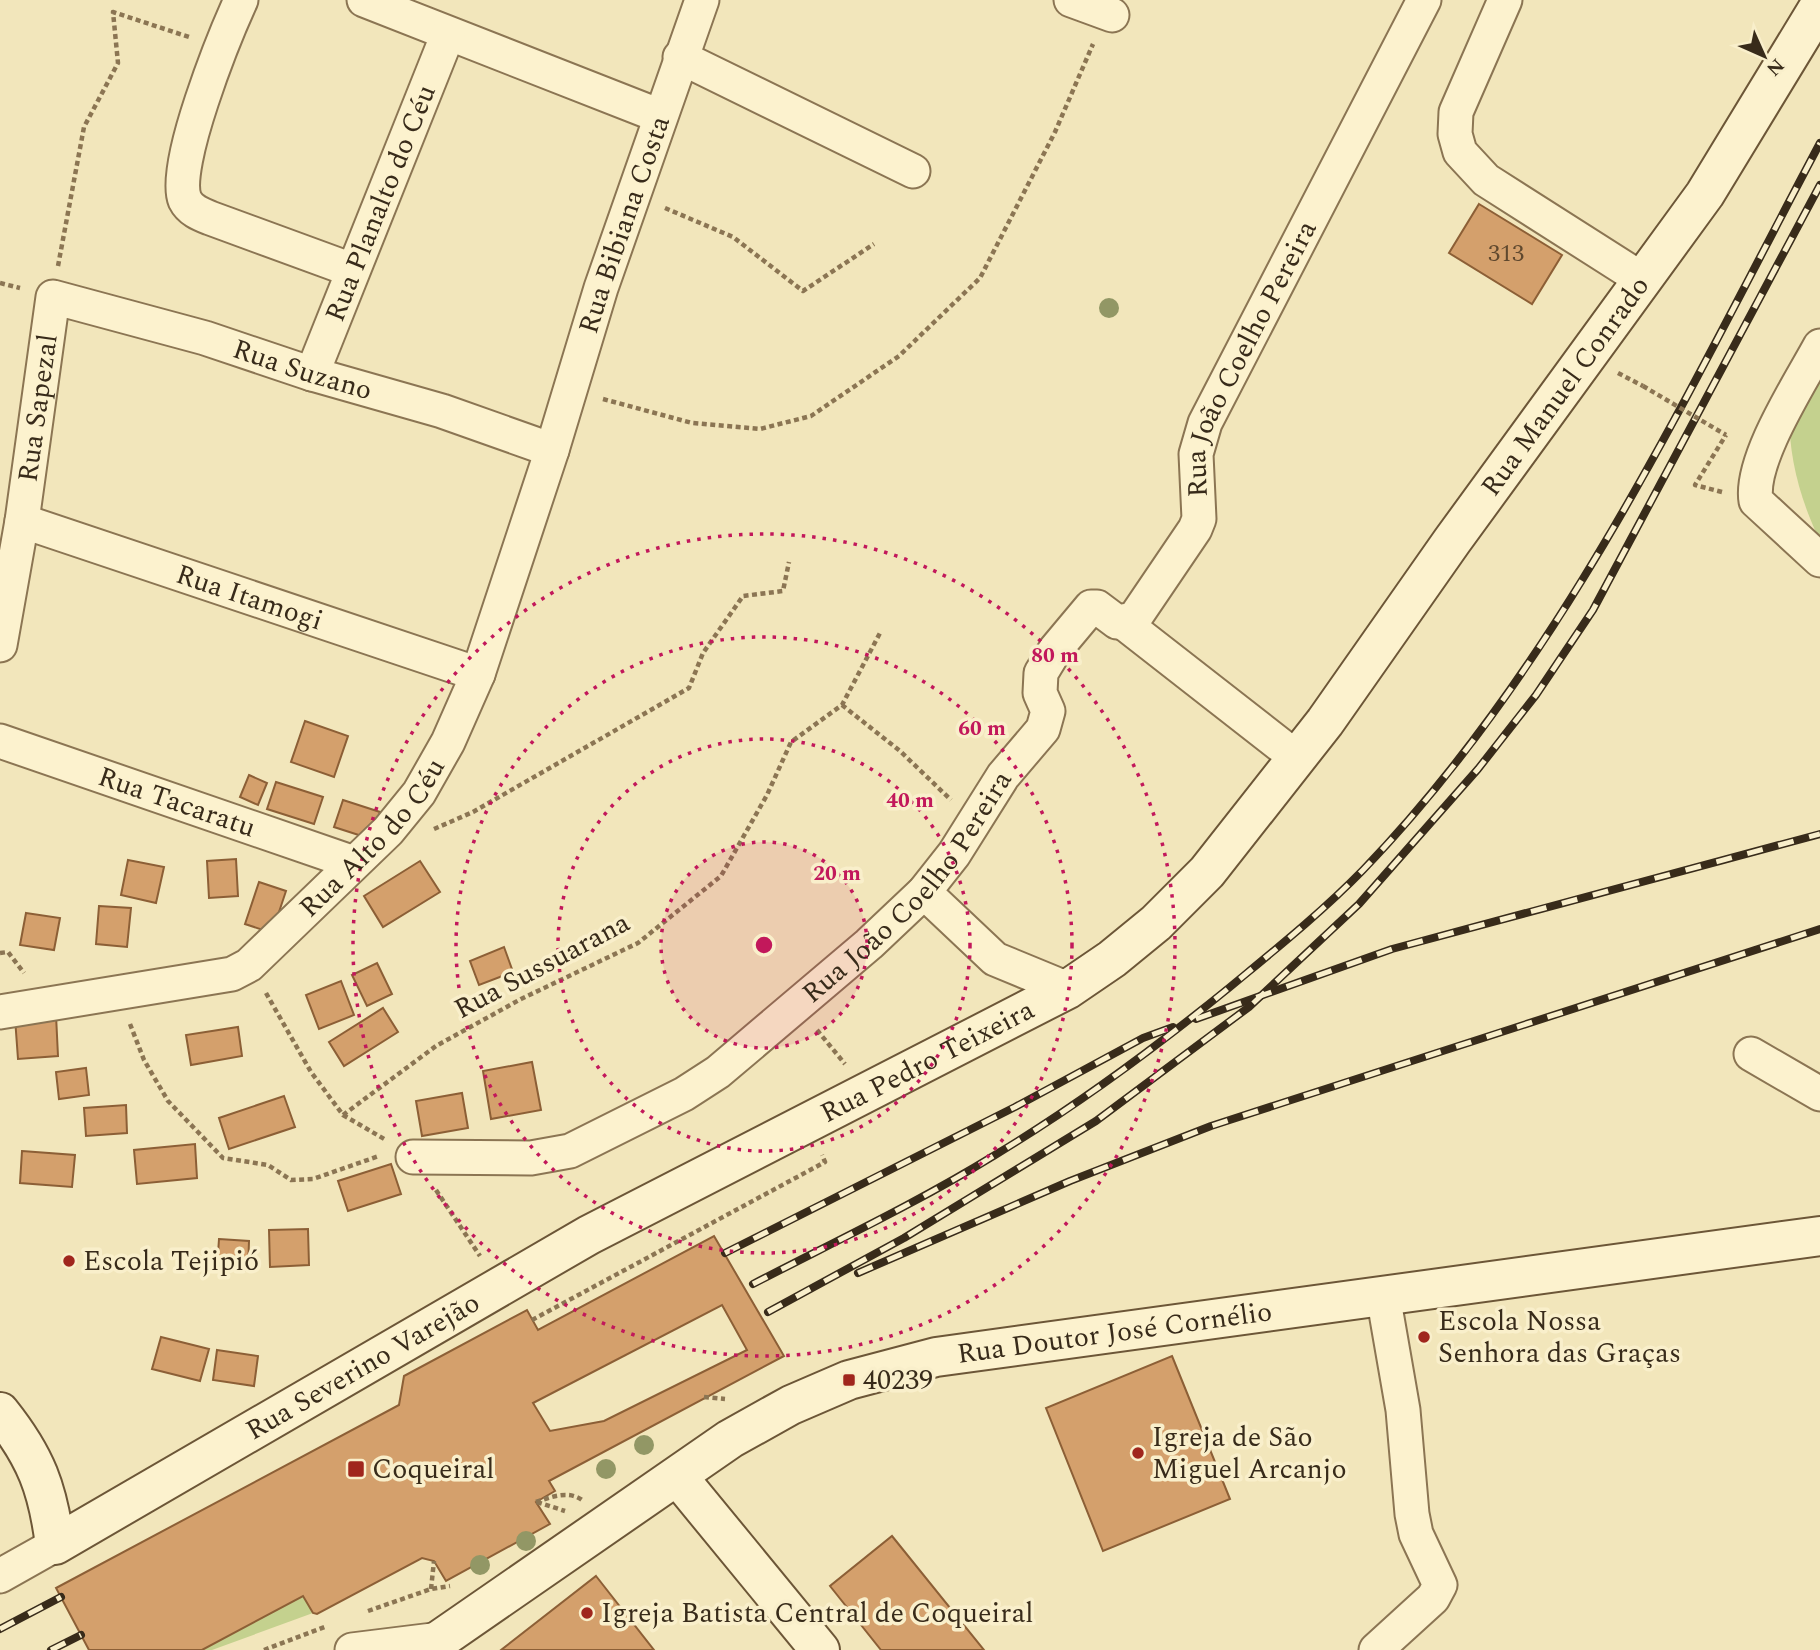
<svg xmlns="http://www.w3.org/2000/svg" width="1820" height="1650" font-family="Spectral,serif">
<rect width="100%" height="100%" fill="#f2e6bb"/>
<!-- green -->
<g fill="#c4d18e">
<path d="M1820 376V541C1800 499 1789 459 1789 412Z"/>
<path d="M303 1596 313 1613 212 1650H202Z"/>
</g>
<!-- building -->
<g fill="#d4a06c" stroke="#8c5f36" stroke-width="2" fill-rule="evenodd">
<path d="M1479 204 1562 255 1532 304 1449 253Z"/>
<path d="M305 721 348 736 334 777 291 762Z"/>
<path d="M249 775 267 783 258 805 240 797Z"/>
<path d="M276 782 323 797 314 824 267 809Z"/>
<path d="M343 800 380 812 371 839 334 827Z"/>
<path d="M236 859 238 896 209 898 207 861Z"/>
<path d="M128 860 164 867 156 903 121 895Z"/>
<path d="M420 861 440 892 383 927 364 896Z"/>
<path d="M259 882 286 891 272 933 245 924Z"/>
<path d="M99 906 131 908 127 947 96 944Z"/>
<path d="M26 913 60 918 54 950 20 945Z"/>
<path d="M504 947 513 972 479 985 470 961Z"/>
<path d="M377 963 392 994 367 1006 352 975Z"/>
<path d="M341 981 354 1015 319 1029 306 995Z"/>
<path d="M383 1008 398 1032 344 1066 329 1042Z"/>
<path d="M56 1015 58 1056 18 1059 15 1018Z"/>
<path d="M238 1027 242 1056 191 1065 186 1035Z"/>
<path d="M532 1062 541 1110 491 1119 483 1071Z"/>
<path d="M86 1068 89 1095 59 1099 56 1072Z"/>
<path d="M462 1093 468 1128 422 1136 416 1101Z"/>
<path d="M284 1096 295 1127 229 1149 219 1118Z"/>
<path d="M126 1105 127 1133 86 1136 84 1108Z"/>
<path d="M195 1144 197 1178 137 1184 134 1150Z"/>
<path d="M22 1151 75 1155 72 1187 20 1183Z"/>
<path d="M391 1164 401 1194 348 1211 338 1181Z"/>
<path d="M308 1229 309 1265 270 1267 269 1230Z"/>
<path d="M714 1236 784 1356 549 1481 555 1491 536 1502 550 1524 446 1581 434 1561 422 1558 317 1614 313 1613 303 1596 202 1650H89L56 1588 399 1405 404 1376 527 1310 538 1330ZM722 1305 747 1350 604 1421 550 1431 533 1403Z"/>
<path d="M219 1239 249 1241 248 1271 217 1269Z"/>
<path d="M161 1337 209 1349 200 1381 152 1369Z"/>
<path d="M217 1350 258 1356 254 1386 213 1380Z"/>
<path d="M1172 1356 1230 1499 1103 1551 1046 1408Z"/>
<path d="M892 1536 984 1650H881L830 1586Z"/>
<path d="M596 1576 654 1650H501Z"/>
</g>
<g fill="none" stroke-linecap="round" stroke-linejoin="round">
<!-- street casing -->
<g stroke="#8b7553" stroke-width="37">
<g id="street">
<path d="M241 0C225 35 171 167 185 200 190 210 200 214 210 218L352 270"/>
<path d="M364 0 660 116"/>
<path d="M1071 0 1112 15"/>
<path d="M1505 0 1456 112 1455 134 1460 152 1486 180 1643 280"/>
<path d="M680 57 913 171"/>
<path d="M1820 346C1800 383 1749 461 1756 501L1820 560"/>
<path id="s1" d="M312 374 448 34"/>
<path id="s2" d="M22 521 478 674"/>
<path d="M1124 623 1297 758"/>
<path id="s3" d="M0 645 22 521 53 297 205 338 312 374 442 411 552 450"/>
<path id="s4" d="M0 741 354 863"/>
<path d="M924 892 995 959 1068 989"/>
<path id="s5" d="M0 1012 232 974 249 965 388 831 419 793 448 742 478 674 552 450 601 288 702 0"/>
<path d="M1751 1054 1820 1094"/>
<path id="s6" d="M413 1157 531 1158 570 1151 684 1094 718 1072 869 944 924 892 954 854 1003 776 1043 729 1048 711 1040 693 1041 673 1055 650 1091 607H1097L1117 622 1134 619 1195 529 1199 519 1196 454 1205 423 1424 0"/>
<path d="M0 1576 55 1545"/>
<path d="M352 1650 441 1639"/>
<path d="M1376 1650 1433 1598 1440 1585 1416 1534 1412 1514 1403 1410 1383 1295"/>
</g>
</g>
<!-- secondary casing -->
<g stroke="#6c5637" stroke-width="42">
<g id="secondary">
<path id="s7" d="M0 1412C36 1457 48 1489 55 1545L589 1235 1068 989 1112 959 1156 923 1207 872 1325 722 1452 541 1705 194 1820 5"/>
<path d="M678 1477 820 1650"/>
<path id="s8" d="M425 1650 730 1439 791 1405 849 1380 936 1357 1820 1236"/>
</g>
</g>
<!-- path -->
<g stroke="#8b7553" stroke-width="4.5" stroke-dasharray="5 3.5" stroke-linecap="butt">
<path d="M665 208 733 237 803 291 874 244"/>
<path d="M58 266 84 127 118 63 113 12 189 37"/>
<path d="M0 283 20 288"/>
<path d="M1618 373 1643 386"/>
<path d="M603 399 692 423 760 429 811 416 899 356 980 278 1055 132 1093 44"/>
<path d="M1722 492 1695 485 1726 435"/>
<path d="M842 705 900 751 951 800"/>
<path d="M434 829 473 812 689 688 703 653 743 596 783 591 789 562"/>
<path d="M0 953 8 952 24 973"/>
<path d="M266 993 311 1072 343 1115 386 1140"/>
<path d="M130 1024 144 1060 168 1101 223 1158 268 1165 291 1180 313 1179 379 1156"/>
<path d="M817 1030 845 1064"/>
<path d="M343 1115 436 1046 521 999 638 943 721 876 767 795 791 742 842 705 880 633"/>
<path d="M436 1190 480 1256"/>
<path d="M532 1320 825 1162 822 1155"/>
<path d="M704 1397 725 1399"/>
<path d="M536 1502C551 1497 568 1490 582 1500"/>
<path d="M537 1502 565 1511"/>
<path d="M431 1589 434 1561"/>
<path d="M368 1611 431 1589 450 1586"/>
<path d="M264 1650 327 1626"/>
</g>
<!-- street -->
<use href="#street" stroke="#fcf2ce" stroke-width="33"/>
<!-- secondary -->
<use href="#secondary" stroke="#fcf2ce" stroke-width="38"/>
<!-- rail casing -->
<g stroke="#382b1a" stroke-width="8">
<g id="rail">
<path d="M1196 1019 1392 949 1820 834"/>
<path d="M725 1253 1015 1107 1143 1038 1173 1027"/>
<path d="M858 1273 1070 1181 1211 1126 1820 929"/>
<path d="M753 1284C834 1242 917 1203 995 1155 1078 1105 1155 1048 1230 987 1276 949 1322 912 1363 870 1563 662 1686 395 1820 143"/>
<path d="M768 1312 904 1238 1096 1121 1249 1007 1359 904 1478 769 1536 695 1593 610 1820 185"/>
<path d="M0 1629 61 1597"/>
<path d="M51 1650 81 1635"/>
</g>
</g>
<!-- rail -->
<use href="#rail" stroke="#f9efcb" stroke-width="5" stroke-dasharray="16" stroke-linecap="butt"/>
<!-- path-bridge -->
<path stroke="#8b7553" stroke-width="4.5" stroke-dasharray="5 3.5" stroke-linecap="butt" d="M1643 386 1726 435"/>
</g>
<!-- trees -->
<g fill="#929765">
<circle cx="1109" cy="308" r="10"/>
<circle cx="644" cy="1445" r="10"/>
<circle cx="606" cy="1469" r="10"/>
<circle cx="526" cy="1541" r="10"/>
<circle cx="480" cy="1565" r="10"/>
</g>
<!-- distance rings -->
<circle cx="764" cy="945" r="103" fill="#c2185b" fill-opacity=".12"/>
<g fill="none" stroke="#c2185b" stroke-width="3.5" stroke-dasharray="3.5 7">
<circle cx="764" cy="945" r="103"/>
<circle cx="764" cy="945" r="206"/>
<circle cx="764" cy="945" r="308"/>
<circle cx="764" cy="945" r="411"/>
</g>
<!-- markers -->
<g fill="#a0261d" stroke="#f9efcb" stroke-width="2.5">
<circle cx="69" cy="1261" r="7"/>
<circle cx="1424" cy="1337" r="7"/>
<rect x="842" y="1373" width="14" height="14" rx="3.5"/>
<circle cx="1138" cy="1453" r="7"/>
<rect x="347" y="1460" width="18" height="18" rx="3.5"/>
<circle cx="587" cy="1613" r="7"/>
</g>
<g text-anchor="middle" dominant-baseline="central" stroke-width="7" stroke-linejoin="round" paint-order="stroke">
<!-- number labels -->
<g font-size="24" fill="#5f482e">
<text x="1506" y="254">313</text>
</g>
<!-- street labels -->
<g font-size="28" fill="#382b1a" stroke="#f9efcb">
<text stroke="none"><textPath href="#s1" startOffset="184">Rua Planalto do Céu</textPath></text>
<text stroke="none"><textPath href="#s5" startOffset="1102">Rua Bibiana Costa</textPath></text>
<text stroke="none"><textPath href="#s6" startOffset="1283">Rua João Coelho Pereira</textPath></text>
<text stroke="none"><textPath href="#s3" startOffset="612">Rua Suzano</textPath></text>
<text stroke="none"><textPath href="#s7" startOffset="2088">Rua Manuel Conrado</textPath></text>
<text stroke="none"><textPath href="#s3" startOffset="240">Rua Sapezal</textPath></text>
<text stroke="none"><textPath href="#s2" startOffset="240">Rua Itamogi</textPath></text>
<text stroke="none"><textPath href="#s4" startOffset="187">Rua Tacaratu</textPath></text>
<text stroke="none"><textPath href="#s5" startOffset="432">Rua Alto do Céu</textPath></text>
<text stroke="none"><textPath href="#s6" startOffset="592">Rua João Coelho Pereira</textPath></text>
<text transform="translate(542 966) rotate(-28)">Rua Sussuarana</text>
<text stroke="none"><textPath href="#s7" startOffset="1144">Rua Pedro Teixeira</textPath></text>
<text stroke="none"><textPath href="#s8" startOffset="774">Rua Doutor José Cornélio</textPath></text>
<text stroke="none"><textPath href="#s7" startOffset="502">Rua Severino Varejão</textPath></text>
</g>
<!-- poi labels -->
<g font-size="28" fill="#382b1a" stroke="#f9efcb" text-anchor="start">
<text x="83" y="1261">Escola Tejipió</text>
<text x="1438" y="1321">Escola Nossa<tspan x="1438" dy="32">Senhora das Graças</tspan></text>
<text x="863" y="1380">40239</text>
<text x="1152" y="1437">Igreja de São<tspan x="1152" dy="32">Miguel Arcanjo</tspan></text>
<text x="372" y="1469">Coqueiral</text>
<text x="601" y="1613">Igreja Batista Central de Coqueiral</text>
</g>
</g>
<circle cx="764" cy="945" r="10" fill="#c2185b" stroke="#f9efcb" stroke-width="3.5"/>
<g font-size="21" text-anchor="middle" font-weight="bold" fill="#c2185b" stroke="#f9efcb" stroke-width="7" stroke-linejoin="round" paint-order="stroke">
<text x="1055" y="662">80 m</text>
<text x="982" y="735">60 m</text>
<text x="910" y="807">40 m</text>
<text x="837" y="880">20 m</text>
</g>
<!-- north arrow -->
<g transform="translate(1764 56) rotate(135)" stroke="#f9efcb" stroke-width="5" paint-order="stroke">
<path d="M0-5L12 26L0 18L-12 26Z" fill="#382b1a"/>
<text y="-10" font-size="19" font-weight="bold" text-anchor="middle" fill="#382b1a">N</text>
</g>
</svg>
